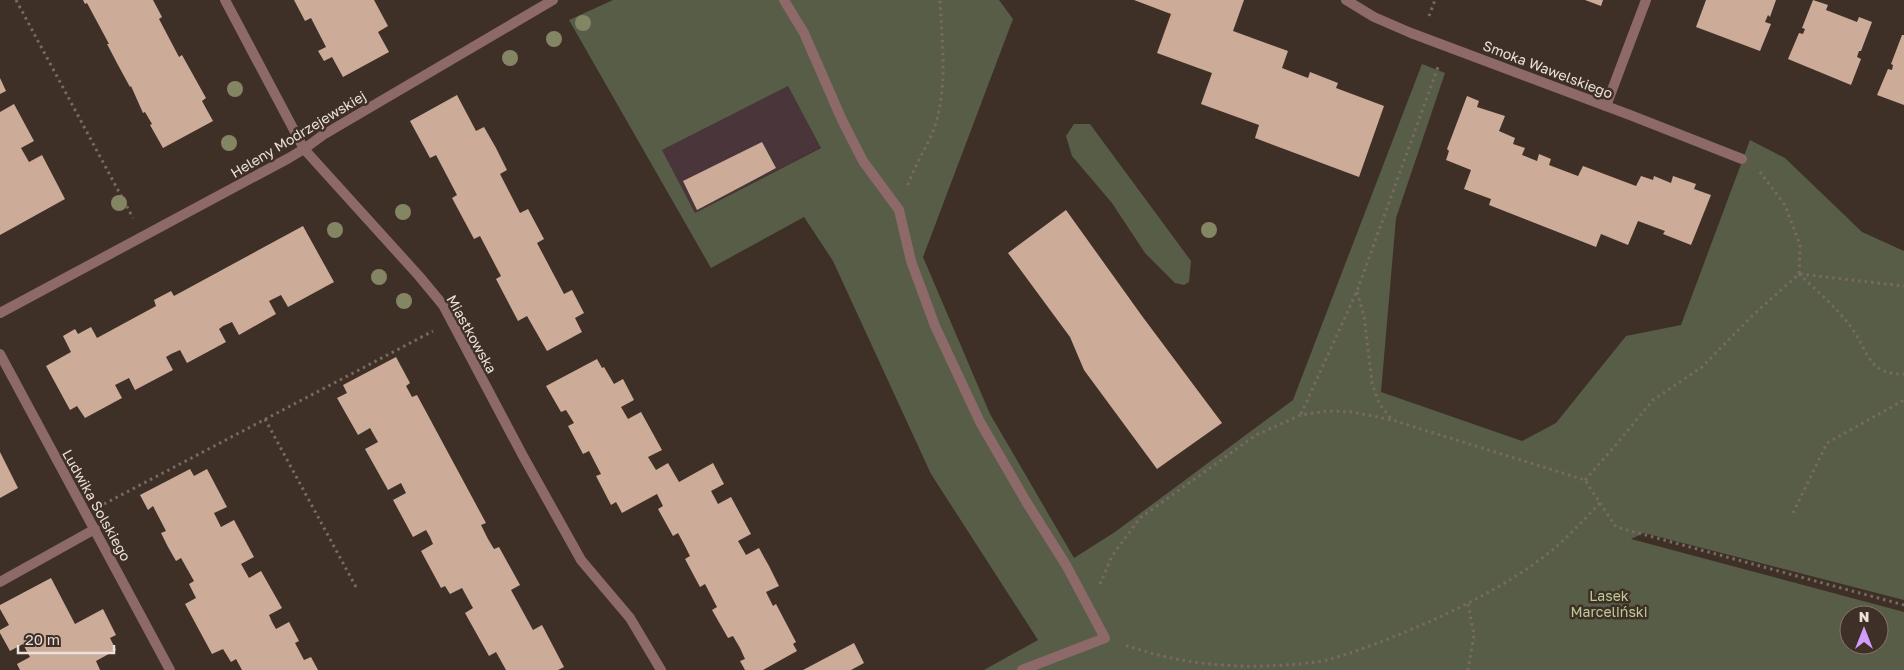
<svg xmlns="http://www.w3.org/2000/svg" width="1904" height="670" font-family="'Golos Text',sans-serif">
<rect width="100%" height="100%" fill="#3f3027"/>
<!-- industrial -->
<path fill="#49353a" d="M788 86 821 147 695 213 662 150Z"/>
<!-- green -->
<g fill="#575d47" fill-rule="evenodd">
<path d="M613 0H999L1013 19 923 257 990 414 1074 558 1115 532 1293 400 1422 64 1445 73 1396 218 1381 392 1522 441 1556 423 1626 336 1681 325 1750 140 1785 158 1862 232 1904 251V600L1644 533 1631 539 1904 612V670H984L1038 640 931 474 833 261 804 217 711 268 569 20ZM788 86 821 148 695 213 662 150ZM1849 615H1879V645H1849Z"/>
<path d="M1074 124H1090L1191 261 1189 282 1184 285 1175 283 1145 253 1112 203 1072 156 1066 136Z"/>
</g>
<!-- building -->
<g fill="#ccab99">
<path d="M83 0H153L162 17 159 19 179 57 182 55 206 98 202 101 213 121 163 148 150 125 152 124 145 112 143 113 131 86 130 87 118 65 107 44H109L87 3 85 4Z"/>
<path d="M294 0H374L388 26 378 32 389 52 343 77 332 57 324 61 318 51 326 47 311 18 305 21Z"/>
<path d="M1134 0H1244L1233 31 1288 51 1282 68 1308 78 1310 72 1338 83 1336 88 1384 106 1359 177 1255 138 1259 125 1201 104 1212 73 1157 53 1171 14Z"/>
<path d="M1585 0H1603L1601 6Z"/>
<path d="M1706 0H1776L1770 17 1768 15 1765 22 1771 24 1760 51 1696 27Z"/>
<path d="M1813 0 1828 5 1826 10 1857 22 1859 17 1872 22 1861 51H1859L1857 57 1861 59 1851 85 1788 59 1799 33 1803 34 1805 29 1802 28Z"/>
<path d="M1902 35H1904V105L1877 95 1888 69 1892 70 1893 65 1891 64Z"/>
<path d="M0 78 6 91 0 94Z"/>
<path d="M457 95 476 131 484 127 496 148 507 170 500 174 520 213 528 209 544 239 537 243 564 294 572 290 584 313 575 318 582 332 547 351 527 316 518 321 496 279 501 276 480 236 474 239 452 198 457 195 436 155 430 158 410 121Z"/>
<path d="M1467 96 1479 101 1477 107 1505 116 1499 131 1515 138 1513 144 1525 148 1522 155 1537 161 1539 154 1551 159 1549 165 1578 176 1583 166 1636 186 1641 176 1653 180 1654 176 1671 183 1673 176 1696 184 1694 189 1711 195 1691 245 1663 234 1665 231 1638 221 1628 245 1601 234 1596 247 1489 205 1491 199 1464 189 1471 170 1446 160 1449 151 1447 149Z"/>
<path d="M14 104 34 141 21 148 29 162 42 155 65 199 0 235V112Z"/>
<path d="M762 142 776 168 697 210 683 181Z"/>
<path d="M1066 210 1142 316 1222 423 1157 469 1084 370 1070 337 1008 253Z"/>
<path d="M303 226 334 282 288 307 281 295 269 301 276 314 239 335 232 322 223 326 219 329 226 342 187 363 180 350 171 354 166 357 173 370 135 390 129 378 115 385 122 398 85 418 77 406 70 410 46 366 71 352 63 336 75 329 78 334 91 327 97 338 156 306 154 300 171 291 174 296Z"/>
<path d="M396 357 410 383 406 386 412 397 417 395 486 523 481 525 488 539 494 549 499 547 520 585 511 590 533 630 542 625 564 667 558 670H506L496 652 489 656 465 613 473 608 462 588 450 594 445 586 441 588 421 551 433 544 430 537 426 530 413 537 393 500 406 493 401 483 388 490 365 449 378 442 370 428 358 435 337 398 347 393 343 385Z"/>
<path d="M597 359 602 368 604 367 614 384 623 379 634 400 621 407 628 419 641 412 662 450 648 457 656 470 668 463 679 482 713 463 724 484 711 491 718 504 731 497 751 534 738 541 746 555 759 548 769 566 779 586 766 592 773 606 776 604 796 642 793 644 797 651 763 670H745L740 661 745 659 740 648 733 636 728 638 712 610 717 607 705 584 700 587 685 559 690 556 685 546 678 533 673 536 658 509 663 506 657 494 622 513 616 502 611 505 596 476 601 474 589 451 583 454 568 426 574 423 566 410 561 412 546 386Z"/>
<path d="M0 452 18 488 0 498Z"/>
<path d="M190 469 194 476 207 469 227 507 214 513 221 527 234 520 254 557 241 564 249 578 261 571 282 608 269 615 272 622 276 629 289 622 299 641 295 643 304 660 311 657 318 670H242L236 659 231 662 223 649 212 654 185 604 196 598 189 584 194 581 181 558 176 561 168 547 161 533 166 531 153 506 148 510 140 495Z"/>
<path d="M51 578 75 624 103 609 116 635 110 638 116 650 96 661 100 670H20L17 664 30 657 26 650 23 644 10 651 0 633V630L9 625 0 609V605Z"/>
<path d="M854 643 864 663 851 670H803Z"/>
</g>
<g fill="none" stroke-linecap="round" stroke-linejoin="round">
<!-- path -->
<g stroke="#786a63" stroke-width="3" stroke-dasharray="2.5 4" stroke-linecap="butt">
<path d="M16 0 133 218"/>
<path d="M1429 16 1435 0"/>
<path d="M908 185C915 164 928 146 935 126 948 85 942 42 940 0"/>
<path d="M1799 274C1815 289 1838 309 1851 327 1868 350 1867 375 1904 374"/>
<path d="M1800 274 1904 286"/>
<path d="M1357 292 1364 316 1372 383 1379 403 1392 420"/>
<path d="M1301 414 1357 291 1438 67"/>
<path d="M265 419 356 587"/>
<path d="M1585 480 1614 447 1653 400 1702 367 1754 314 1799 274 1800 245 1785 205 1760 172"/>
<path d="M1600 503 1616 527 1904 605"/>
<path d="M104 504 433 331"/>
<path d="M1793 513 1827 443 1904 400"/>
<path d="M1100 584 1112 556 1140 518 1256 435 1301 415 1327 411 1353 412 1392 420 1585 480 1600 503C1586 517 1572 533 1557 546 1522 576 1475 601 1433 620 1401 634 1368 648 1334 658 1326 661 1316 662 1308 663 1244 670 1185 666 1125 645"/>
<path d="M1468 604 1474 635 1468 670"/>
</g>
<!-- service -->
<path stroke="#8e696a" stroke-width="10" d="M784 0 804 33 842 120 863 161 899 210 911 261 935 326 980 422 1027 503 1066 565 1105 638 1022 670"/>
<!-- minor -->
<g stroke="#8e696a" stroke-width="10">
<path d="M225 0 304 149 419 276 443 305 523 456 581 560 630 618 661 670"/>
<path d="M1346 0 1374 17 1411 33 1630 115 1742 159"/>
<path d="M1606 106 1646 0"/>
<path d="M0 313 289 158 304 149 323 135 553 0"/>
<path d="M0 354 170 670"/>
<path d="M0 582 95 529"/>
</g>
</g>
<!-- trees -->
<g fill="#848663">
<circle cx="583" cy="23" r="8"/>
<circle cx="554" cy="39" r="8"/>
<circle cx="510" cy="58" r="8"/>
<circle cx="235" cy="89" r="8"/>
<circle cx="229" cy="143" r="8"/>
<circle cx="119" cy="203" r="8"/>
<circle cx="403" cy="212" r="8"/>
<circle cx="335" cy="230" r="8"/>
<circle cx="1209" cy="230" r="8"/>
<circle cx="379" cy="277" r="8"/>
<circle cx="404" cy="301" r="8"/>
</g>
<g text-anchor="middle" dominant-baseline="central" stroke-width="5" stroke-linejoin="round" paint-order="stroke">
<!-- street labels -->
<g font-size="14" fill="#ebe0db" stroke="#3f3027">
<text transform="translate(1548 69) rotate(21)">Smoka Wawelskiego</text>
<text transform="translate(298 134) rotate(-31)">Heleny Modrzejewskiej</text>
<text transform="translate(472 334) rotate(61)">Miastkowska</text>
<text transform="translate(97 505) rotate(61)">Ludwika Solskiego</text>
</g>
<!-- park labels -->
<g font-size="14" fill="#bccc94" stroke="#3f3027">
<text x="1609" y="595">Lasek<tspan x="1609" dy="16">Marceliński</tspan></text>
</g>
</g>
<!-- north arrow -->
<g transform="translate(1864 630)"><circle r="24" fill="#3f3027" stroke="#84766f"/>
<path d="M0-4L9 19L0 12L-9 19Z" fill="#d49cfc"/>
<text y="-8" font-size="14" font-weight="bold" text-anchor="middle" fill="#ebe0db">N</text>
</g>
<!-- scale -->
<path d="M18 645v8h96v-8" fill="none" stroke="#ebe0db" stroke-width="2.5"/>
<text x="25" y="645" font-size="15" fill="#ebe0db" stroke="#3f3027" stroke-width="4" paint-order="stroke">20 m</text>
</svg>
